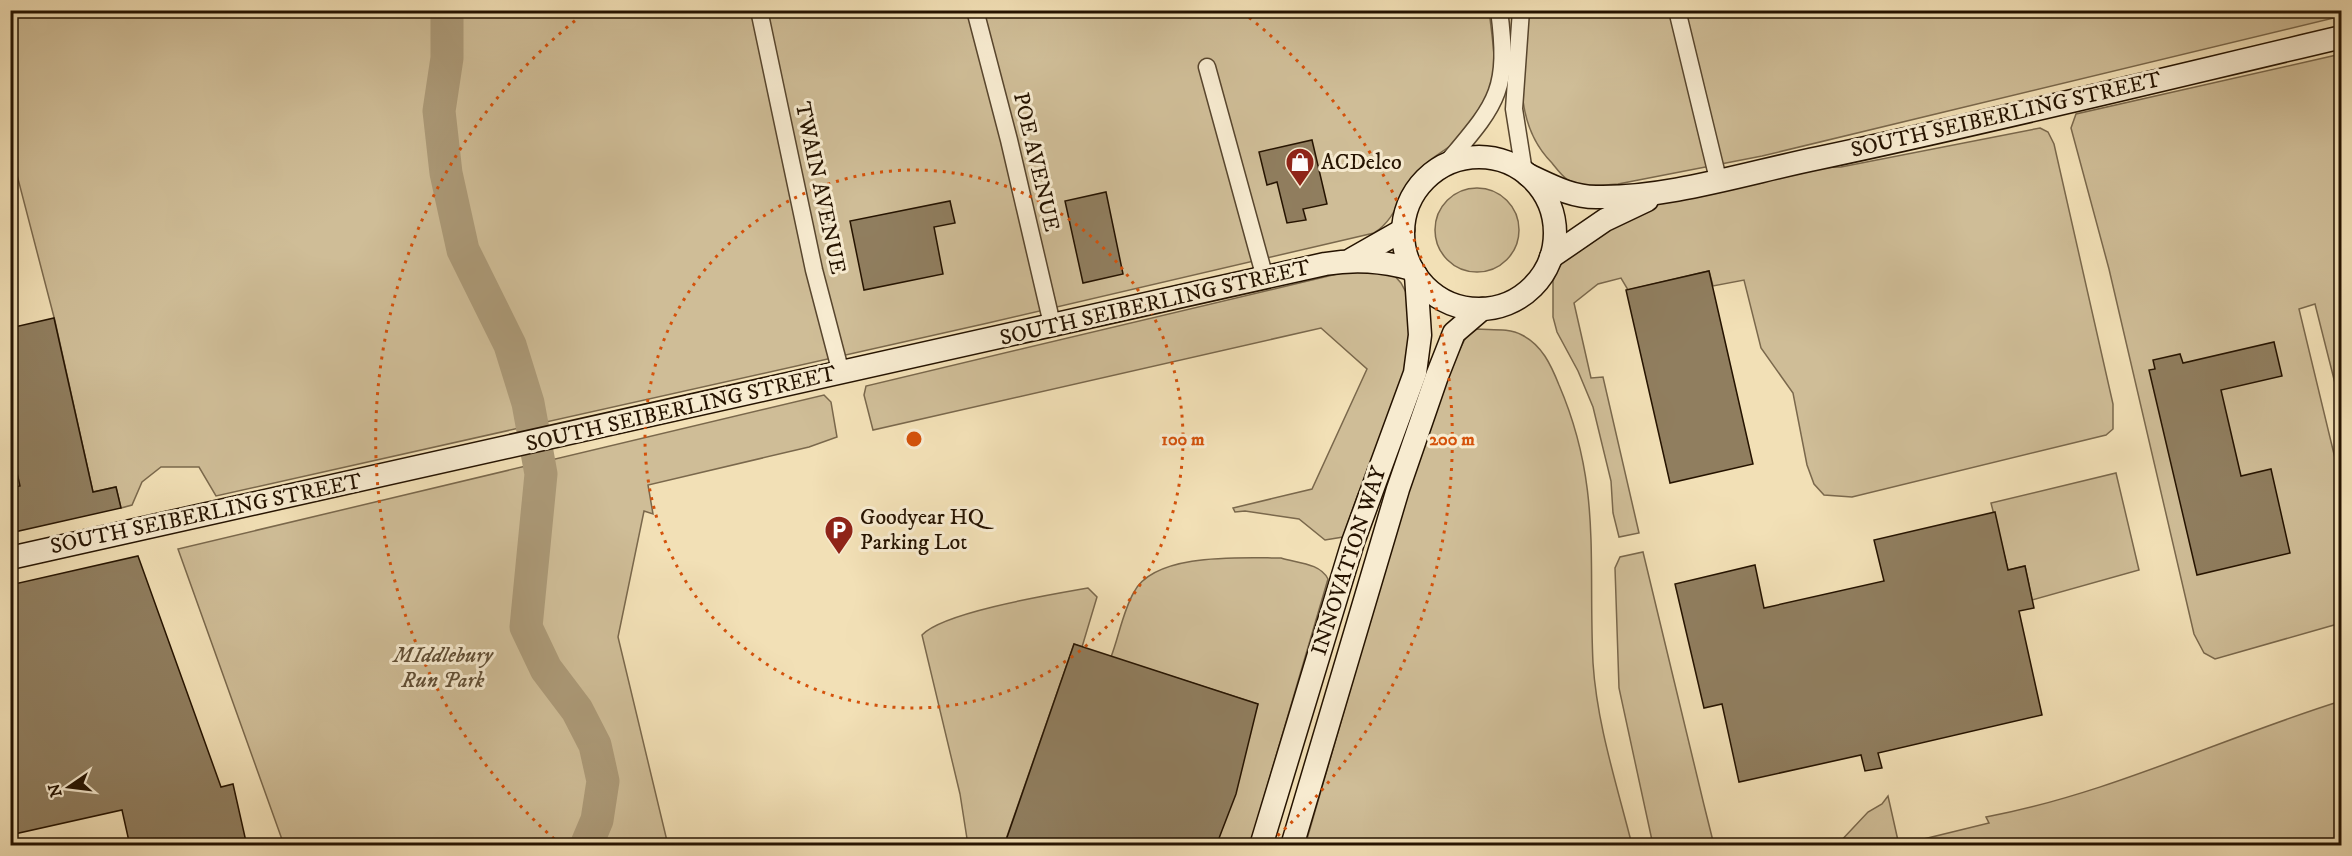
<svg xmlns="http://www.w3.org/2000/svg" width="2352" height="856" font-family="'IM FELL DW Pica',serif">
<rect width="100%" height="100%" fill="#f2e0b6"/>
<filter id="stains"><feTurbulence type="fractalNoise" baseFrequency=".00333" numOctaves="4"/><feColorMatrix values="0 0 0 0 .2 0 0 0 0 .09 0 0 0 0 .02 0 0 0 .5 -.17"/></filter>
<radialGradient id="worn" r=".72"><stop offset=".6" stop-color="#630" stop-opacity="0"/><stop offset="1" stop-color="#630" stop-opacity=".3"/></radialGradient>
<!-- green -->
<g fill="#cfbd97" stroke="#7a684c" stroke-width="1.5">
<path d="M1489 10C1496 71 1505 99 1454 143 1443 152 1427 160 1418 171 1400 191 1398 218 1374 233L988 323 216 496 199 467H161L142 482 132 505 121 508 116 487 93 492 55 321 11 152 10 11Z"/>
<path d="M2341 10 2342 16 1762 156 1618 184C1602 185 1582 188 1568 180 1562 176 1556 168 1552 163 1511 122 1522 63 1525 11Z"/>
<path d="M2341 54V407L2315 304 2299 309 2341 483V620L2334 625 2215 659 2204 653 2194 634 2109 269 2071 128 2076 114Z"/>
<path d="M2040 128 2048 132 2054 144 2113 404V429L2106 435 1852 497 1824 495 1814 484 1807 465 1793 393 1761 348 1744 280 1713 286 1709 271 1628 290 1621 278 1598 284 1574 303 1591 378 1603 377 1639 533 1619 537 1613 513 1611 481 1593 407 1578 371 1557 332 1553 317V281L1561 261 1632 210 1806 168 1841 167Z"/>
<circle cx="1477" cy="230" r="42"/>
<path d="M1358 269 1392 273 1401 283 1409 298 1412 363 1386 432 1358 494 1343 537 1325 540 1299 519 1245 511 1235 512 1233 508 1312 489 1367 369 1321 328 873 430 864 395 866 386Z"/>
<path d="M1477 329C1492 330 1509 328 1522 335 1542 345 1551 365 1559 385 1602 485 1588 560 1593 663 1597 725 1617 785 1632 845L1305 846 1433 403 1466 337Z"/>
<path d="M824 395 831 402 837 437 809 447 648 485 653 514 644 511 618 637 668 845H284L178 549Z"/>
<path d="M2116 473 2139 570 2032 600 2025 566 2008 570 1991 503Z"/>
<path d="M1643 552 1704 805 1714 845H1653L1619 688 1615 568 1620 557Z"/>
<path d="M1281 558C1297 563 1320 563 1328 579L1250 845H1211L1258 704 1111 657C1119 636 1123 611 1134 592 1155 552 1243 558 1281 558Z"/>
<path d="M1088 588 1097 597 1082 647 1074 644 1004 845H968L960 794 922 635C943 612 1054 594 1088 588Z"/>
<path d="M2341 701V845H1837L1868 812 1882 804 1888 796 1899 845 1989 823 1986 817C2109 794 2222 738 2341 701Z"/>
</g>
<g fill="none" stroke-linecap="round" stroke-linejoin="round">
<!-- river -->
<path stroke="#ac9a78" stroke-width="33" d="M447 10V58L439 111 446 173 463 250 510 345 528 403 541 474 526 627 546 669 577 710 595 745 603 781 597 820 586 846"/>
</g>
<!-- building -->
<g fill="#907e5f" stroke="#251300" stroke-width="1.5">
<path d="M1312 140 1327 204 1303 209 1306 220 1287 223 1277 182 1267 185 1259 152Z"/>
<path d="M1106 192 1123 274 1083 283 1065 201Z"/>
<path d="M950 201 955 223 934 227 943 274 864 290 850 221Z"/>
<path d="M1709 271 1753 464 1670 483 1626 290Z"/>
<path d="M54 318 93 492 116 487 121 508 10 533V488L20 486 10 442V328Z"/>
<path d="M2274 342 2282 376 2221 390 2241 476 2271 469 2290 553 2197 575 2149 370 2155 369 2153 360 2180 354 2183 363Z"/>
<path d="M1995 512 2008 570 2025 566 2034 608 2019 611 2042 715 1878 753 1882 768 1865 771 1861 755 1739 782 1722 704 1704 708 1675 584 1755 565 1764 608 1884 581 1874 540Z"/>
<path d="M138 556 221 787 233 784 247 846H130L122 810 10 835V585Z"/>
<path d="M1074 644 1258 704 1236 794 1216 846H1004Z"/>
</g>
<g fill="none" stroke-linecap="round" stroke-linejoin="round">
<!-- street casing -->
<g stroke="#58462e" stroke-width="19">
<g id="street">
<path d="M759 10 814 270 841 373"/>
<path d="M975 10 1009 140 1052 324"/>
<path d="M1521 10 1514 109 1524 172"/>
<path d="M1677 10 1718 179"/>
<path d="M1207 67 1265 278"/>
<path d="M1445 165C1496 104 1510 93 1499 10"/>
</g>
</g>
<!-- secondary casing -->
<g stroke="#251300" stroke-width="25">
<g id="secondary">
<circle cx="1479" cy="233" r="76"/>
<path d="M1528 175C1550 185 1571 197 1596 197 1666 199 1750 172 1819 158 1994 121 2168 78 2342 37"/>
<path d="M1551 257 1605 220 1647 200"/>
<path d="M1352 259 1403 230"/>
<path d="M10 558 1325 264C1356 259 1381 261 1412 269"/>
<path d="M1261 846 1353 542 1415 373 1420 335 1416 275"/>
<path d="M1292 846 1398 489 1437 376 1454 333 1482 309"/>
</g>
</g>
<!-- street -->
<use href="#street" stroke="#f7ebd0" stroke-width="16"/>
<!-- secondary -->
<use href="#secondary" stroke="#f7ebd0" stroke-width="22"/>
</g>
<!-- distance rings -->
<g fill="none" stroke="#d4520b" stroke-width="3" stroke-dasharray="3 6">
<circle cx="914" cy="439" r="269"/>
<path d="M561 845A538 538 0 0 1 586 12M1242 12A538 538 0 0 1 1267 845"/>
</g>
<!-- icons -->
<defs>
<g id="shop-pin" transform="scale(1.5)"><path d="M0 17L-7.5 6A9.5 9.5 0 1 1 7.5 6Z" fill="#8f2418" stroke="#f7ebd0"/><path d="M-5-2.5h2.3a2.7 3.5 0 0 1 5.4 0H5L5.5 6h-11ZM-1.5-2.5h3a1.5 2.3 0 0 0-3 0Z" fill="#fff"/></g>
<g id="parking-pin" transform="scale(1.5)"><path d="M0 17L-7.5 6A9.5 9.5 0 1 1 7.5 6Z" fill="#8f2418" stroke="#f7ebd0"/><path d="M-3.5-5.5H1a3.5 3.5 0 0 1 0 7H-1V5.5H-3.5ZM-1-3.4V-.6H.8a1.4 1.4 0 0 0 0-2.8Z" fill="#fff"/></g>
</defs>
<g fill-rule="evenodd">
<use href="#shop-pin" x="1300" y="162"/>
<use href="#parking-pin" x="839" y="530"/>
</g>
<g text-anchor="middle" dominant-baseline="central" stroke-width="6" stroke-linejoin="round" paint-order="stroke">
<!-- street labels -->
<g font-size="22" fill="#251300" stroke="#f7ebd0">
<text transform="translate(2006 115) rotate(-13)">SOUTH SEIBERLING STREET</text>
<text transform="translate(1036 162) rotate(77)">POE AVENUE</text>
<text transform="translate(820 188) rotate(78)">TWAIN AVENUE</text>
<text transform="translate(1155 303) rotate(-13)">SOUTH SEIBERLING STREET</text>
<text transform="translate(681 409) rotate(-13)">SOUTH SEIBERLING STREET</text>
<text transform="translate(206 514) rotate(-12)">SOUTH SEIBERLING STREET</text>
<text transform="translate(1349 561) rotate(-72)">INNOVATION WAY</text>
</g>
<!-- poi labels -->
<g font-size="22" fill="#251300" stroke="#f7ebd0" text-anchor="start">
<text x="1321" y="162">ACDelco</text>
<text x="860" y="517">Goodyear HQ<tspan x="860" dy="25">Parking Lot</tspan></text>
</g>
<!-- park labels -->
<g font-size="22" font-style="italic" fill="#604e35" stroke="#f7ebd0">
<text x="443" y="655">MIddlebury<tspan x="443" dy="25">Run Park</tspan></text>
</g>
</g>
<circle cx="914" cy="439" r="9" fill="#d4520b" stroke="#f7ebd0" stroke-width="3"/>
<g font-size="18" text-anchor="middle" font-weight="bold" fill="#d4520b" stroke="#f7ebd0" stroke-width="6" stroke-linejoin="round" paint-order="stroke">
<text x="1183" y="445">100 m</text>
<text x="1452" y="445">200 m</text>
</g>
<!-- margin -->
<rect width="2352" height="856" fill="none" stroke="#f2e0b6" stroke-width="36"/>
<rect x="12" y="12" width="2328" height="832" fill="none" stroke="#251300" stroke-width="3"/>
<rect x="18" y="18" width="2316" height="820" fill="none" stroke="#251300" stroke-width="1.5"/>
<!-- north arrow -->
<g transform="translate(69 787) rotate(256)" stroke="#f7ebd0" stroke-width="4.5" paint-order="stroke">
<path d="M0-4.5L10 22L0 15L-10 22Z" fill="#251300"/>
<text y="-9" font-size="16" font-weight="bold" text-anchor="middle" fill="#251300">N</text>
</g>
<rect width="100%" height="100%" filter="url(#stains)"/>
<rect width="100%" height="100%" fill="url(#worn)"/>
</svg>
